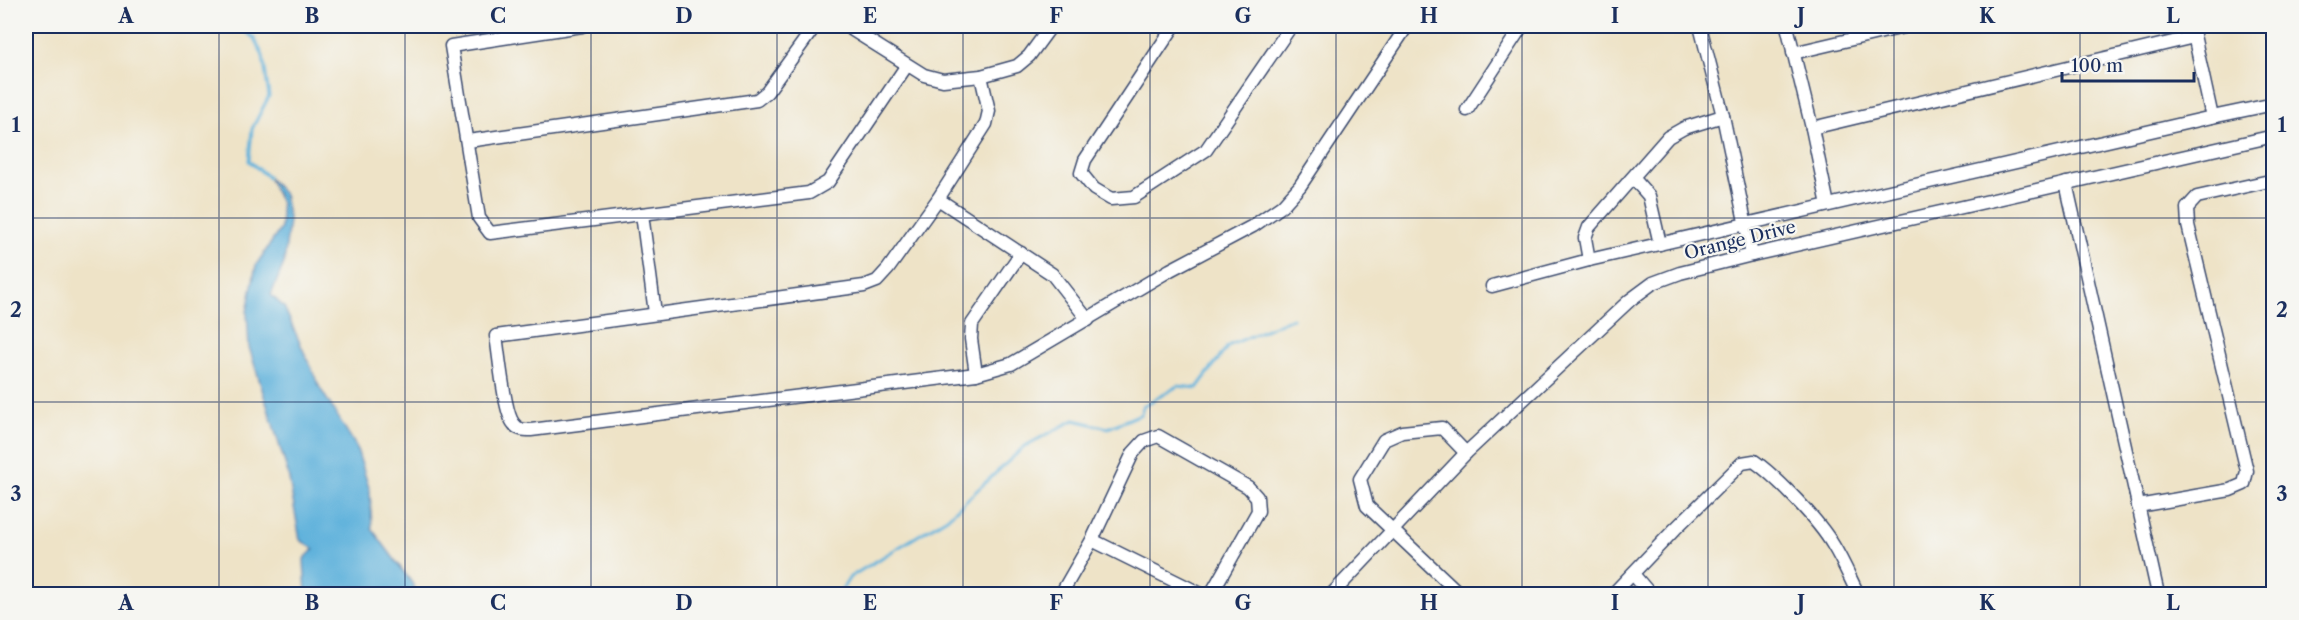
<svg xmlns="http://www.w3.org/2000/svg" width="2299" height="620" font-family="'Libre Caslon Text',serif">
<rect width="100%" height="100%" fill="#f6f6f2"/>
<filter id="ink" filterUnits="userSpaceOnUse"><feTurbulence type="fractalNoise" baseFrequency=".0167" numOctaves="2"/><feDisplacementMap in="SourceGraphic" scale="12" xChannelSelector="R" yChannelSelector="G"/><feConvolveMatrix kernelMatrix="1 2 1 2 8 2 1 2 1" color-interpolation-filters="sRGB"/></filter>
<filter id="wash" filterUnits="userSpaceOnUse"><feTurbulence type="fractalNoise" baseFrequency=".008" numOctaves="4" result="noise"/><feDisplacementMap in="SourceGraphic" scale="24" xChannelSelector="R" yChannelSelector="G"/><feGaussianBlur stdDeviation="1.35" result="paint"/><feColorMatrix in="noise" values="0 0 0 0 0 0 0 0 0 0 0 0 0 0 0 0 0 1.4 0 .05"/><feComposite in="paint" operator="in"/></filter>
<g filter="url(#wash)">
<rect width="100%" height="100%" fill="#eee3c7"/>
<!-- water -->
<path fill="#61b2dc" stroke="#3e709d" stroke-width="1.5" d="M268 177 284 194 289 220 284 263 271 295 284 307 320 388 356 446 370 491 372 529 412 583 417 594H306L304 559 314 549 300 540 288 473 249 347 247 312 256 265 281 228V203Z"/>
<g fill="none" stroke-linecap="round" stroke-linejoin="round">
<!-- stream -->
<g stroke="#61b2dc" stroke-width="3">
<path d="M237 26 254 38 263 56 269 96 252 129 249 161 268 177"/>
<path d="M839 594 850 577 947 518 1025 446 1074 420 1108 428 1141 414 1143 406 1178 386 1197 388 1228 346 1292 318"/>
</g>
</g>
</g>
<g filter="url(#ink)">
<g fill="none" stroke-linecap="round" stroke-linejoin="round">
<!-- minor casing -->
<g stroke="#3b4a6e" stroke-width="15">
<g id="minor">
<path d="M582 26 451 46 479 218 490 233 809 193 828 182 907 65"/>
<path d="M846 26 924 75 943 80 981 76 1017 66 1029 56 1051 26"/>
<path d="M1174 26 1085 160 1081 173 1094 189 1111 199 1134 197 1206 150 1291 26"/>
<path d="M1700 26 1723 116 1752 255"/>
<path d="M1787 26 1812 128 1828 205"/>
<path d="M2192 26 2212 117"/>
<path d="M1793 53 1908 26"/>
<path d="M981 76 989 111 986 124 938 199 888 269 877 281 864 286 496 336C499 353 504 414 514 424 518 430 524 430 531 430L976 374 1011 364 1170 270 1253 226 1282 206 1300 186 1407 26"/>
<path d="M1467 110 1522 26"/>
<path d="M1812 128 2194 37"/>
<path d="M468 141 757 100 767 92 815 26"/>
<path d="M1634 179 1649 196 1660 244"/>
<path d="M2066 183 2158 594"/>
<path d="M938 199 1052 274 1088 320"/>
<path d="M642 214 655 313"/>
<path d="M1589 260 1585 238 1589 227 1668 137 1684 128 1723 116"/>
<path d="M1492 286 1589 260 2212 117 2274 104"/>
<path d="M976 374 971 339 972 324 1021 253"/>
<path d="M2138 506 2230 490 2244 484 2247 471 2188 225 2187 208 2197 197 2274 180"/>
<path d="M1092 540 1201 594"/>
<path d="M1633 574 1650 594"/>
<path d="M1061 594 1092 540 1133 453 1144 441 1158 436 1248 487 1257 497 1258 511 1211 594"/>
<path d="M1332 594 1466 453 1630 300 1653 283 1680 273 1752 255 2274 136"/>
<path d="M1460 594 1367 506 1360 479 1384 440 1402 432 1442 428 1466 453"/>
<path d="M1613 594 1675 529 1742 463 1754 461C1777 477 1819 521 1833 545 1843 561 1850 578 1858 594"/>
</g>
</g>
<!-- minor -->
<use href="#minor" stroke="#fff" stroke-width="12"/>
</g>
</g>
<!-- grid -->
<path fill="none" stroke="#1b2f5e" stroke-width="1.5" stroke-opacity="0.55" d="M219 26V594M405 26V594M591 26V594M777 26V594M963 26V594M1150 26V594M1336 26V594M1522 26V594M1708 26V594M1894 26V594M2080 26V594M26 218H2274M26 402H2274"/>
<g text-anchor="middle" dominant-baseline="central" stroke-width="4.5" stroke-linejoin="round" paint-order="stroke">
<!-- street labels -->
<g font-size="18" fill="#1b2f5e" stroke="#f6f6f2">
<text transform="translate(1740 240) rotate(-14)">Orange Drive</text>
</g>
</g>
<!-- margin -->
<rect width="2299" height="620" fill="none" stroke="#f6f6f2" stroke-width="66"/>
<!-- scale -->
<path d="M2062 72v9h132v-9" fill="none" stroke="#1b2f5e" stroke-width="3"/>
<text x="2071" y="72" font-size="18" fill="#1b2f5e" stroke="#f6f6f2" stroke-width="4.5" paint-order="stroke">100 m</text>
<rect x="33" y="33" width="2233" height="554" fill="none" stroke="#1b2f5e" stroke-width="2"/>
<g font-size="20" text-anchor="middle" font-weight="bold" fill="#1b2f5e">
<text x="126" y="23">A</text>
<text x="312" y="23">B</text>
<text x="498" y="23">C</text>
<text x="684" y="23">D</text>
<text x="870" y="23">E</text>
<text x="1056" y="23">F</text>
<text x="1243" y="23">G</text>
<text x="1429" y="23">H</text>
<text x="1615" y="23">I</text>
<text x="1801" y="23">J</text>
<text x="1987" y="23">K</text>
<text x="2173" y="23">L</text>
<text x="16" y="132">1</text>
<text x="2282" y="132">1</text>
<text x="16" y="317">2</text>
<text x="2282" y="317">2</text>
<text x="16" y="501">3</text>
<text x="2282" y="501">3</text>
<text x="126" y="610">A</text>
<text x="312" y="610">B</text>
<text x="498" y="610">C</text>
<text x="684" y="610">D</text>
<text x="870" y="610">E</text>
<text x="1056" y="610">F</text>
<text x="1243" y="610">G</text>
<text x="1429" y="610">H</text>
<text x="1615" y="610">I</text>
<text x="1801" y="610">J</text>
<text x="1987" y="610">K</text>
<text x="2173" y="610">L</text>
</g>
</svg>
